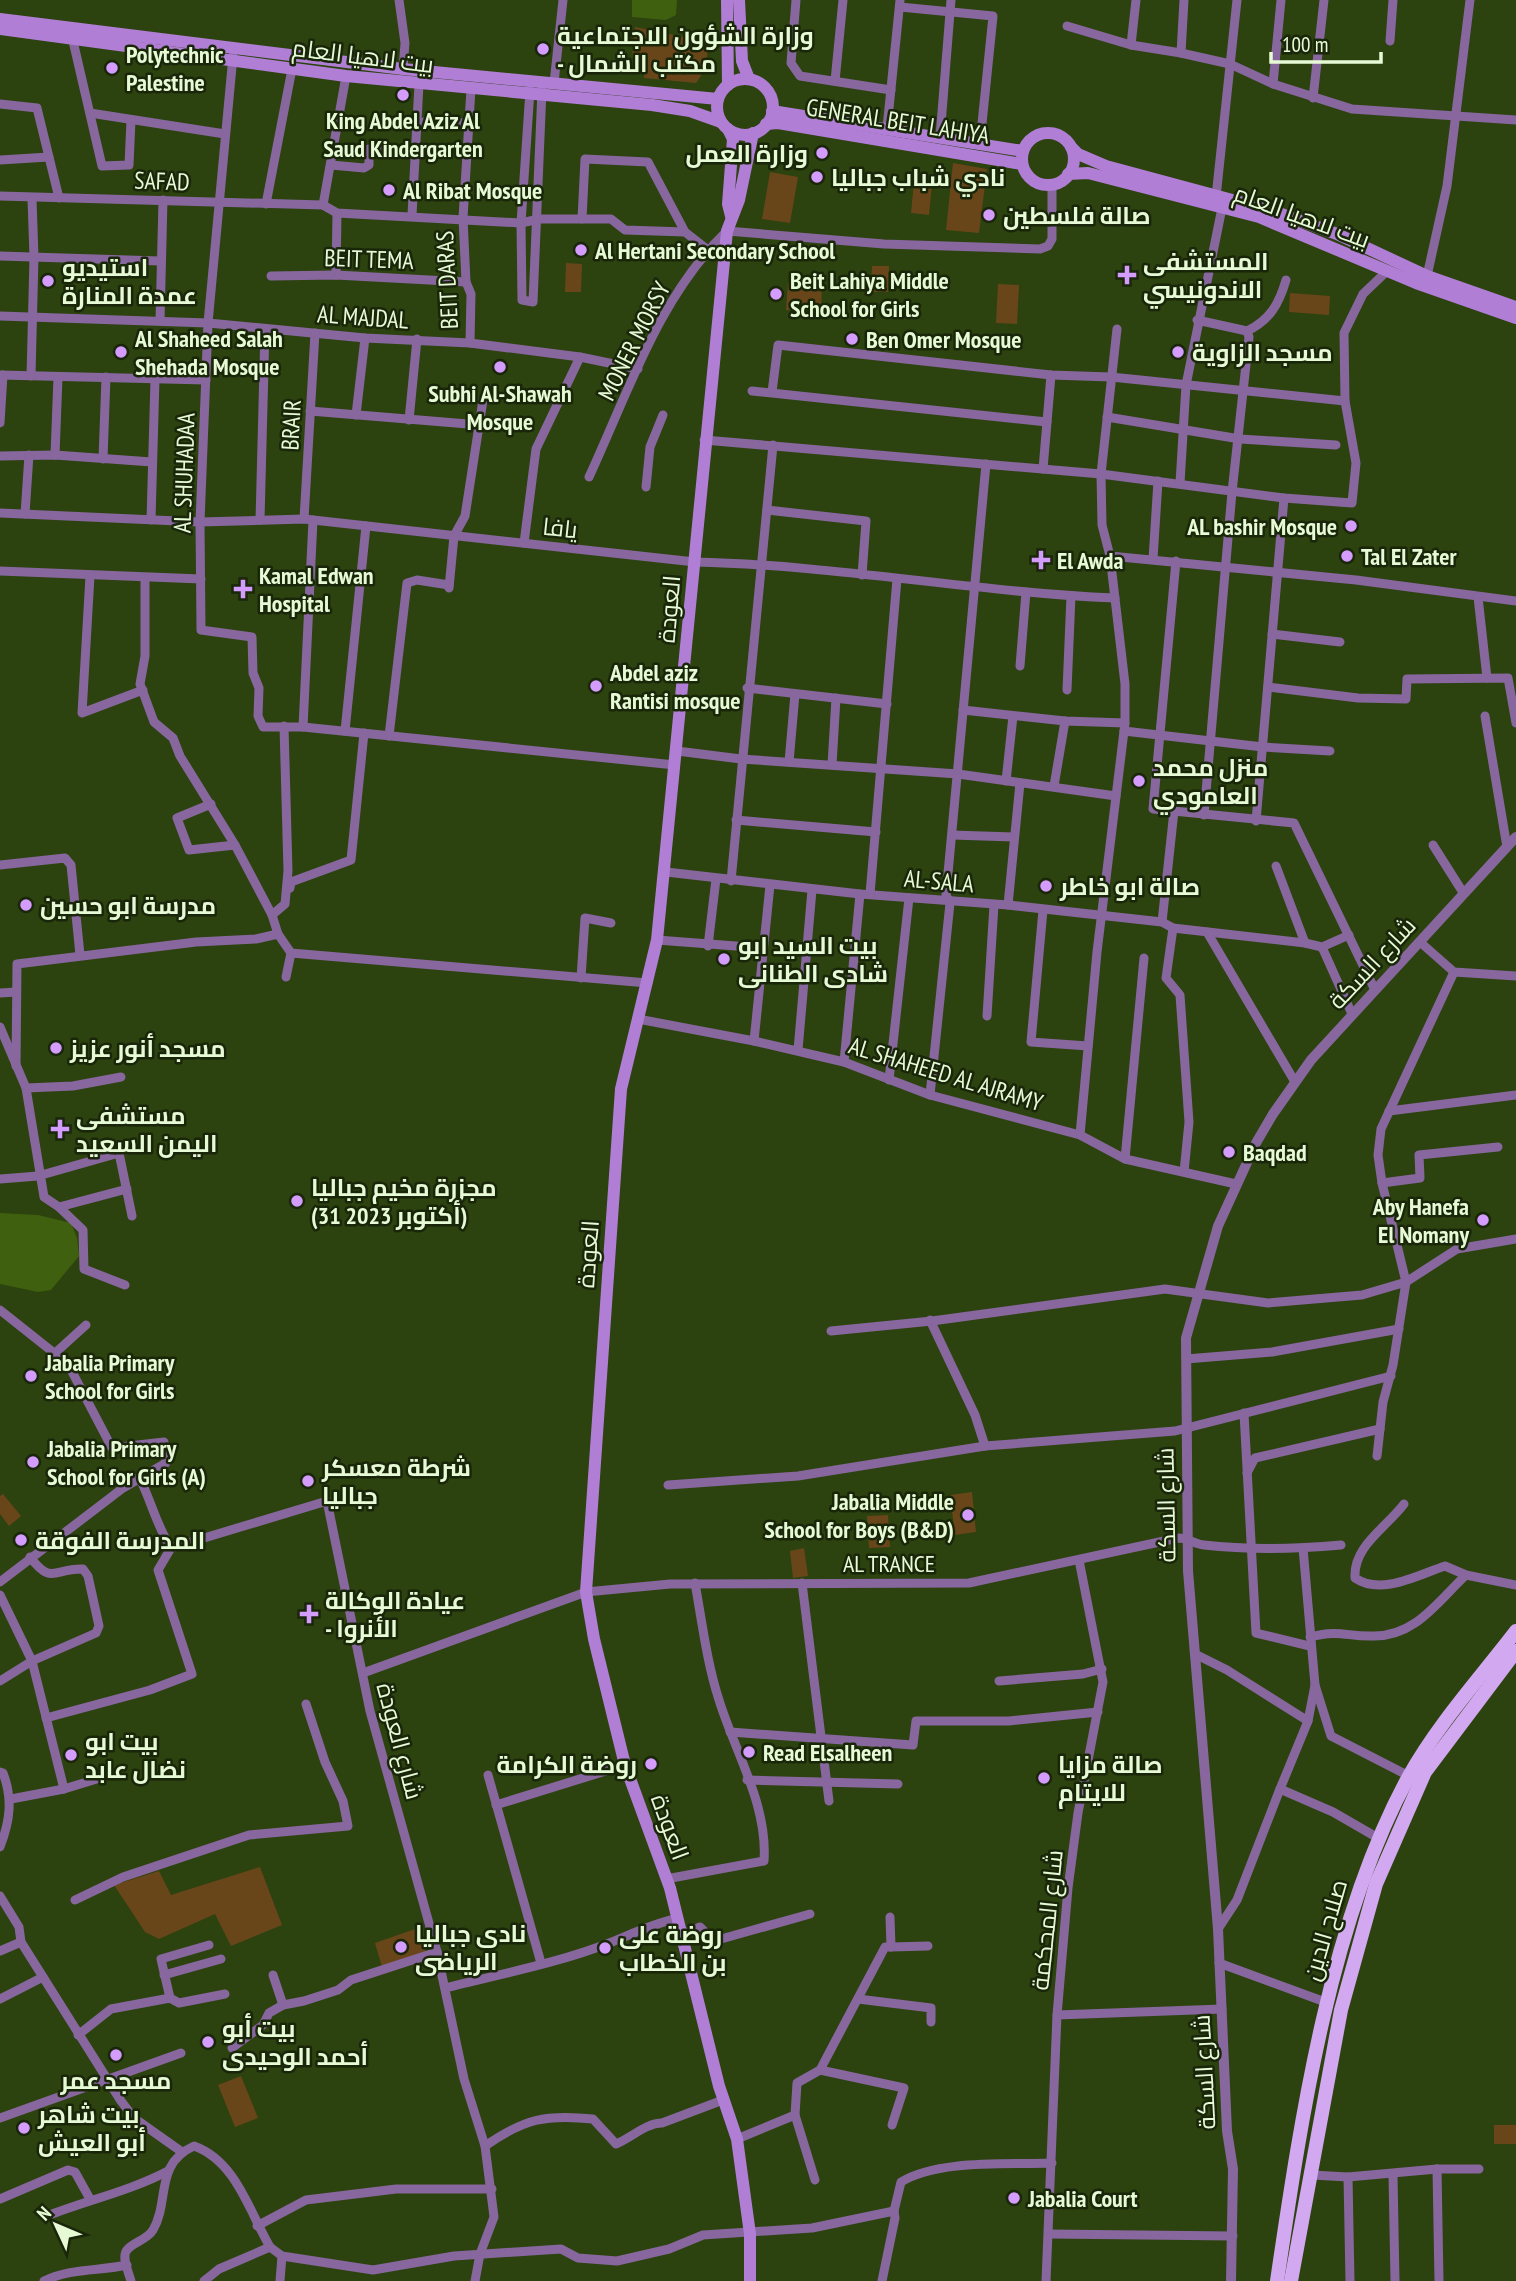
<svg xmlns="http://www.w3.org/2000/svg" width="1516" height="2281" font-family="'PT Sans Narrow',Cairo,sans-serif">
<rect width="100%" height="100%" fill="#2c420f"/>
<!-- green -->
<g fill="#69461a">
<path d="M635 27 709 42 705 70 696 83 644 78 645 58 632 57Z"/>
<path d="M953 163 987 169 979 233 946 230Z"/>
<path d="M770 172 798 177 790 223 762 219Z"/>
<path d="M914 181 932 183 929 215 911 213Z"/>
<path d="M566 263 582 264 581 292H565Z"/>
<path d="M872 266H889L888 292H871Z"/>
<path d="M788 282 822 283 821 311 786 310Z"/>
<path d="M998 284 1019 285 1017 324 996 323Z"/>
<path d="M1290 293 1330 296 1329 315 1289 312Z"/>
<path d="M972 1492 976 1532 955 1535 950 1495Z"/>
<path d="M3 1494 21 1516 9 1526 0 1514V1496Z"/>
<path d="M888 1515 890 1547 869 1548 867 1516Z"/>
<path d="M804 1548 808 1576 793 1578 790 1551Z"/>
<path d="M260 1867 282 1925 231 1946 215 1914 159 1939 145 1932 114 1885 159 1871 171 1895Z"/>
<path d="M418 1928 426 1952 382 1967 375 1943Z"/>
<path d="M241 2076 258 2118 235 2127 218 2085Z"/>
<rect x="1494" y="2125" width="22" height="19"/>
</g>
<!-- water -->
<g fill="#3f600e">
<path d="M632 0H677L676 15 666 20 632 17Z"/>
<path d="M0 1213 38 1215 71 1223 77 1238 79 1256 51 1290 38 1292 0 1284Z"/>
</g>
<g fill="none" stroke-linecap="round" stroke-linejoin="round">
<!-- minor -->
<g stroke="#87679e" stroke-width="9">
<path d="M399 0 405 43 403 69"/>
<path d="M796 0 791 63 800 76 891 90"/>
<path d="M1184 0 1181 53 1230 64 1273 84 1352 109 1516 120"/>
<path d="M900 7 993 16 980 143"/>
<path d="M1067 26 1131 45 1181 53"/>
<path d="M73 41 102 166 129 165 131 120"/>
<path d="M1390 41 1393 0"/>
<path d="M1131 45 1136 0"/>
<path d="M233 56 208 323 200 522 201 630 252 637 253 673 259 688 258 716 263 727H303L675 765"/>
<path d="M835 81 843 0"/>
<path d="M554 83 563 0"/>
<path d="M1273 84 1281 0"/>
<path d="M530 90 521 223 522 300 533 302 542 90"/>
<path d="M1313 98 1324 0"/>
<path d="M0 104 37 108 59 198"/>
<path d="M90 113 225 134"/>
<path d="M416 122 468 123"/>
<path d="M887 128 900 0"/>
<path d="M940 137 951 0"/>
<path d="M0 160 49 157"/>
<path d="M331 165 364 168 369 165V149L413 151"/>
<path d="M0 196 323 205 337 213 521 223 539 219H611L625 230 685 232 708 250"/>
<path d="M1216 197 1237 0"/>
<path d="M266 204 292 69"/>
<path d="M323 205 346 76"/>
<path d="M412 215 419 84"/>
<path d="M582 219 585 159 648 162 685 232"/>
<path d="M0 256 160 261"/>
<path d="M336 275 337 213"/>
<path d="M271 276 336 275 466 282"/>
<path d="M1427 276 1447 186 1470 0"/>
<path d="M0 316 208 323 365 338 470 343 580 357 638 369"/>
<path d="M1197 320 1247 331C1270 320 1279 304 1286 280"/>
<path d="M160 321 163 200"/>
<path d="M470 343 471 294 466 282 463 218 471 89"/>
<path d="M0 375 206 380"/>
<path d="M31 376 34 257 32 199"/>
<path d="M752 391 1047 422"/>
<path d="M772 392 778 345 1051 375 1111 377 1345 401"/>
<path d="M310 411 480 425"/>
<path d="M356 415 365 338"/>
<path d="M1107 417 1240 439 1336 445"/>
<path d="M409 420 417 339"/>
<path d="M0 423 3 375"/>
<path d="M704 440 1101 474 1284 498 1352 503 1356 463 1345 401 1344 333 1363 294 1387 271"/>
<path d="M55 455 58 377"/>
<path d="M0 456 55 455 152 462"/>
<path d="M103 459 106 377"/>
<path d="M1043 469 1051 375"/>
<path d="M589 477C628 393 659 296 727 231L884 244 1040 249 1048 246 1052 239V184"/>
<path d="M1180 483 1186 385 1222 208"/>
<path d="M646 487 650 447 663 415"/>
<path d="M767 510 866 521 862 575"/>
<path d="M0 513 200 522 304 519 695 562C835 565 974 592 1115 598"/>
<path d="M25 514 29 455"/>
<path d="M304 519 315 333"/>
<path d="M151 520 155 379"/>
<path d="M260 520 265 329"/>
<path d="M524 543 536 449 580 357"/>
<path d="M1110 556 1356 580 1516 601"/>
<path d="M1153 559 1158 481"/>
<path d="M1176 561 1153 809 1294 823 1375 990"/>
<path d="M0 571 201 579"/>
<path d="M90 576 82 713 143 690"/>
<path d="M145 579V656L140 684 154 722 173 738 180 756 235 845"/>
<path d="M449 588 454 536 465 516 483 400"/>
<path d="M1478 597 1487 678"/>
<path d="M1272 634 1340 642"/>
<path d="M1020 666 1026 592"/>
<path d="M1268 687 1358 698 1406 699 1407 679 1508 678 1516 723"/>
<path d="M747 688 887 704"/>
<path d="M1067 690 1071 596"/>
<path d="M963 710 1065 721 1125 723"/>
<path d="M1485 716 1507 847"/>
<path d="M303 727 313 520"/>
<path d="M345 731 366 526"/>
<path d="M1124 731 1263 747 1330 751"/>
<path d="M389 736 407 583 417 580 449 585"/>
<path d="M677 751 741 759 958 774 1116 796"/>
<path d="M789 762 795 694"/>
<path d="M832 765 836 698"/>
<path d="M1006 781 1013 716"/>
<path d="M1054 786 1065 721"/>
<path d="M211 804 177 818 189 850 235 845 272 915"/>
<path d="M1204 815 1232 492 1249 337 1247 331"/>
<path d="M736 820 876 832"/>
<path d="M1256 821 1284 498"/>
<path d="M952 835 1014 837"/>
<path d="M1433 845 1464 894"/>
<path d="M0 865 65 858 71 865 80 955"/>
<path d="M1276 866 1305 943"/>
<path d="M666 872 860 894 1008 905 1162 922 1173 928 1305 943 1322 947 1349 935"/>
<path d="M731 881 773 445"/>
<path d="M290 888 291 882 351 860 364 733"/>
<path d="M870 894 897 579"/>
<path d="M1008 905 1020 783"/>
<path d="M1043 910 1031 1042 1088 1046"/>
<path d="M1162 922 1174 811"/>
<path d="M1173 928 1166 978 1180 995 1189 1122 1184 1172"/>
<path d="M1207 932 1295 1082"/>
<path d="M278 934 272 915 285 904 288 871 284 726"/>
<path d="M657 940 762 948"/>
<path d="M1420 942 1454 972 1516 976"/>
<path d="M708 946 716 879"/>
<path d="M1322 947 1352 1014"/>
<path d="M286 977 291 953"/>
<path d="M581 978 585 918 611 923"/>
<path d="M0 993 16 992"/>
<path d="M987 1016 994 905"/>
<path d="M638 1019 754 1041 844 1062 930 1095 1080 1135 1125 1159 1236 1184"/>
<path d="M0 1027 26 1088 44 1197 59 1207 83 1230 84 1269 125 1285"/>
<path d="M754 1041 770 885"/>
<path d="M798 1050 812 890"/>
<path d="M844 1062 860 894"/>
<path d="M16 1066 17 964 196 942 256 939 278 934 291 953 648 983"/>
<path d="M889 1080 909 898"/>
<path d="M26 1088 73 1086 121 1077"/>
<path d="M930 1095 950 903 946 895 986 464"/>
<path d="M1389 1111 1516 1095"/>
<path d="M1080 1135 1097 952 1125 723V684L1110 556 1102 525 1101 474 1117 329"/>
<path d="M1125 1159 1144 958"/>
<path d="M0 1179 38 1176 119 1153 132 1216"/>
<path d="M1382 1183 1420 1178 1419 1155 1498 1147"/>
<path d="M59 1207 127 1189"/>
<path d="M0 1310 68 1364 112 1448 164 1442 166 1463 123 1488 0 1582"/>
<path d="M930 1320 975 1415 985 1446"/>
<path d="M831 1331 932 1321 1165 1289 1268 1303 1362 1295 1406 1282 1457 1249 1516 1239"/>
<path d="M54 1354 86 1325"/>
<path d="M1186 1359 1272 1352 1399 1329"/>
<path d="M1244 1413 1256 1633 1310 1646"/>
<path d="M1377 1456 1383 1402 1393 1365 1406 1282 1382 1183 1378 1155 1381 1129 1454 972"/>
<path d="M1247 1473 1255 1458 1380 1429"/>
<path d="M139 1477C151 1500 157 1527 171 1548L327 1501 370 1711 437 1952 464 2079 485 2146 494 2217 480 2254 475 2281"/>
<path d="M668 1485 798 1476 985 1446 1175 1431 1391 1376"/>
<path d="M1404 1504C1386 1528 1353 1546 1355 1578 1381 1596 1418 1575 1445 1566L1466 1575 1516 1585"/>
<path d="M1303 1548 1315 1685"/>
<path d="M802 1583 829 1801"/>
<path d="M0 1595 32 1661 64 1789 11 1799"/>
<path d="M1310 1637C1341 1629 1346 1637 1374 1636 1416 1636 1438 1601 1466 1575"/>
<path d="M1195 1654 1227 1670 1308 1721 1315 1685 1331 1736 1409 1776"/>
<path d="M363 1673 586 1592 670 1584 969 1583 1178 1538C1189 1538 1194 1544 1204 1545 1249 1550 1296 1549 1341 1545"/>
<path d="M0 1681 32 1661 96 1633 99 1626 88 1576 83 1569C54 1568 52 1586 30 1557"/>
<path d="M999 1681 1083 1674 1102 1669"/>
<path d="M46 1718 150 1690 192 1674 158 1570 171 1548"/>
<path d="M1308 1721 1280 1789 1333 1812 1378 1838"/>
<path d="M730 1732 913 1745 916 1721H1009L1098 1712"/>
<path d="M0 1772 3 1773C13 1799 10 1821 0 1847"/>
<path d="M488 1775 541 1963"/>
<path d="M747 1780 898 1784"/>
<path d="M64 1789 100 1778"/>
<path d="M496 1805 625 1765"/>
<path d="M666 1879 764 1861C768 1805 735 1752 719 1700 707 1663 702 1622 695 1583"/>
<path d="M0 1896 19 1927 21 1942 121 2101 134 2118 182 2152"/>
<path d="M75 1900 123 1877 249 1835 348 1826 343 1801 325 1762 306 1704"/>
<path d="M1218 1929 1237 1900 1280 1789"/>
<path d="M681 1935 700 1927 714 1941 810 1914"/>
<path d="M891 1947 928 1946"/>
<path d="M0 1951 21 1942"/>
<path d="M1219 1963 1328 2003"/>
<path d="M164 1975 221 1959"/>
<path d="M273 1975 283 2005"/>
<path d="M445 1988C500 1974 559 1963 612 1942 636 1932 653 1924 678 1918"/>
<path d="M170 1998 161 1959 209 1945"/>
<path d="M0 1999 43 1977"/>
<path d="M858 1999 931 2008V2022"/>
<path d="M1057 2015 1222 2009"/>
<path d="M78 2035 111 2009 170 1998 179 2003 225 1994"/>
<path d="M232 2048 263 2025 269 2013 283 2005 304 2001 338 1990 351 1980 437 1952"/>
<path d="M820 2070 904 2088 892 2125"/>
<path d="M0 2118 181 2053"/>
<path d="M737 2139 795 2115"/>
<path d="M485 2146C524 2119 545 2114 593 2119L616 2144C631 2138 646 2123 662 2123L723 2100"/>
<path d="M1312 2175 1348 2177 1437 2169"/>
<path d="M1393 2175 1395 2281"/>
<path d="M1348 2177 1350 2281"/>
<path d="M815 2180 795 2115 797 2083 820 2070 885 1947H891L890 1917"/>
<path d="M0 2199 68 2170 75 2172 90 2199"/>
<path d="M894 2211 901 2182C939 2159 1008 2165 1052 2163"/>
<path d="M47 2216C88 2200 130 2191 168 2171"/>
<path d="M257 2226 306 2200 396 2189H492"/>
<path d="M1049 2234 1233 2236"/>
<path d="M44 2281C70 2268 100 2271 127 2265"/>
<path d="M131 2281C129 2273 121 2257 127 2250 133 2242 147 2240 153 2230 170 2201 154 2164 194 2146 236 2161 249 2211 270 2247L282 2256 373 2270 454 2256 561 2249 578 2258 617 2261 669 2249 703 2235 812 2228 894 2211 895 2218 882 2281"/>
<path d="M204 2281 219 2269 270 2247"/>
<path d="M280 2281 282 2256"/>
<path d="M1046 2281 1057 2015 1068 1888 1078 1813 1103 1682 1079 1560"/>
<path d="M1439 2281 1437 2169H1479"/>
</g>
<!-- tertiary -->
<path stroke="#87679e" stroke-width="10" d="M1231 2281 1233 2169 1227 2131 1218 1929 1188 1571 1186 1338 1218 1226 1256 1143 1273 1114 1311 1060 1516 837"/>
<!-- secondary -->
<g stroke="#b17ed6" stroke-width="12">
<path d="M727 0 728 85"/>
<path d="M739 0 742 61 749 79"/>
<path d="M0 19 403 69 718 99"/>
<path d="M0 29 346 76 652 105 690 111 721 122"/>
<circle cx="745" cy="107" r="28"/>
<path d="M772 111 1023 151"/>
<path d="M766 124 778 123 1022 164"/>
<path d="M728 129 733 139 728 204 731 216"/>
<circle cx="1048" cy="159" r="26"/>
<path d="M1071 147 1078 154 1106 166 1273 211 1337 234 1427 276 1516 307"/>
<path d="M1068 174 1088 173 1259 217 1416 283 1516 318"/>
<path d="M750 2281V2234L737 2139 719 2086 670 1888 625 1765 594 1639 586 1592 621 1089 657 940 727 231 739 200 753 133"/>
</g>
<!-- trunk -->
<g stroke="#d2a8f0" stroke-width="14">
<path d="M1277 2281C1301 2119 1330 1920 1409 1776 1438 1724 1480 1678 1516 1631"/>
<path d="M1291 2281 1341 2010 1376 1884 1425 1772 1516 1651"/>
</g>
</g>
<!-- markers -->
<g fill="#d49cfc" stroke="#19260a" stroke-width="2.5">
<circle cx="543" cy="49" r="7"/>
<circle cx="112" cy="68" r="7"/>
<circle cx="403" cy="95" r="7"/>
<circle cx="822" cy="153" r="7"/>
<circle cx="817" cy="177" r="7"/>
<circle cx="389" cy="190" r="7"/>
<circle cx="989" cy="215" r="7"/>
<circle cx="581" cy="250" r="7"/>
<path d="M1123.5 264.5h7v7h7v7h-7v7h-7v-7h-7v-7h7z"/>
<circle cx="48" cy="281" r="7"/>
<circle cx="776" cy="294" r="7"/>
<circle cx="852" cy="339" r="7"/>
<circle cx="121" cy="352" r="7"/>
<circle cx="1178" cy="352" r="7"/>
<circle cx="500" cy="367" r="7"/>
<circle cx="1351" cy="526" r="7"/>
<circle cx="1347" cy="556" r="7"/>
<path d="M1037.5 549.5h7v7h7v7h-7v7h-7v-7h-7v-7h7z"/>
<path d="M239.5 578.5h7v7h7v7h-7v7h-7v-7h-7v-7h7z"/>
<circle cx="596" cy="686" r="7"/>
<circle cx="1139" cy="781" r="7"/>
<circle cx="1046" cy="886" r="7"/>
<circle cx="26" cy="905" r="7"/>
<circle cx="724" cy="959" r="7"/>
<circle cx="56" cy="1048" r="7"/>
<path d="M56.5 1118.5h7v7h7v7h-7v7h-7v-7h-7v-7h7z"/>
<circle cx="1229" cy="1152" r="7"/>
<circle cx="297" cy="1201" r="7"/>
<circle cx="1483" cy="1220" r="7"/>
<circle cx="31" cy="1376" r="7"/>
<circle cx="33" cy="1462" r="7"/>
<circle cx="308" cy="1481" r="7"/>
<circle cx="968" cy="1515" r="7"/>
<circle cx="21" cy="1540" r="7"/>
<path d="M305.5 1603.5h7v7h7v7h-7v7h-7v-7h-7v-7h7z"/>
<circle cx="749" cy="1752" r="7"/>
<circle cx="71" cy="1755" r="7"/>
<circle cx="651" cy="1764" r="7"/>
<circle cx="1044" cy="1778" r="7"/>
<circle cx="401" cy="1947" r="7"/>
<circle cx="605" cy="1948" r="7"/>
<circle cx="208" cy="2042" r="7"/>
<circle cx="116" cy="2055" r="7"/>
<circle cx="24" cy="2128" r="7"/>
<circle cx="1014" cy="2198" r="7"/>
</g>
<g text-anchor="middle" dominant-baseline="central" stroke-width="5" stroke-linejoin="round" paint-order="stroke">
<!-- poi labels -->
<g font-size="24" font-weight="bold" fill="#e7fad6" stroke="#19260a" text-anchor="start">
<text x="557" y="35">وزارة الشؤون الاجتماعية<tspan x="557" dy="28">- مكتب الشمال</tspan></text>
<text x="126" y="54">Polytechnic<tspan x="126" dy="28">Palestine</tspan></text>
<text x="403" y="120" text-anchor="middle">King Abdel Aziz Al<tspan x="403" dy="28">Saud Kindergarten</tspan></text>
<text x="808" y="153" text-anchor="end">وزارة العمل</text>
<text x="831" y="177">نادي شباب جباليا</text>
<text x="403" y="190">Al Ribat Mosque</text>
<text x="1003" y="215">صالة فلسطين</text>
<text x="595" y="250">Al Hertani Secondary School</text>
<text x="1143" y="261">المستشفى<tspan x="1143" dy="28">الاندونيسي</tspan></text>
<text x="62" y="267">استيديو<tspan x="62" dy="28">عمدة المنارة</tspan></text>
<text x="790" y="280">Beit Lahiya Middle<tspan x="790" dy="28">School for Girls</tspan></text>
<text x="135" y="338">Al Shaheed Salah<tspan x="135" dy="28">Shehada Mosque</tspan></text>
<text x="866" y="339">Ben Omer Mosque</text>
<text x="1192" y="352">مسجد الزاوية</text>
<text x="500" y="393" text-anchor="middle">Subhi Al-Shawah<tspan x="500" dy="28">Mosque</tspan></text>
<text x="1337" y="526" text-anchor="end">AL bashir Mosque</text>
<text x="1361" y="556">Tal El Zater</text>
<text x="1057" y="560">El Awda</text>
<text x="259" y="575">Kamal Edwan<tspan x="259" dy="28">Hospital</tspan></text>
<text x="610" y="672">Abdel aziz<tspan x="610" dy="28">Rantisi mosque</tspan></text>
<text x="1153" y="767">منزل محمد<tspan x="1153" dy="28">العامودي</tspan></text>
<text x="1060" y="886">صالة ابو خاطر</text>
<text x="40" y="905">مدرسة ابو حسين</text>
<text x="738" y="945">بيت السيد ابو<tspan x="738" dy="28">شادى الطنانى</tspan></text>
<text x="70" y="1048">مسجد أنور عزيز</text>
<text x="76" y="1115">مستشفى<tspan x="76" dy="28">اليمن السعيد</tspan></text>
<text x="1243" y="1152">Baqdad</text>
<text x="311" y="1187">مجزرة مخيم جباليا<tspan x="311" dy="28">(31 أكتوبر 2023)</tspan></text>
<text x="1469" y="1206" text-anchor="end">Aby Hanefa<tspan x="1469" dy="28">El Nomany</tspan></text>
<text x="45" y="1362">Jabalia Primary<tspan x="45" dy="28">School for Girls</tspan></text>
<text x="47" y="1448">Jabalia Primary<tspan x="47" dy="28">School for Girls (A)</tspan></text>
<text x="322" y="1467">شرطة معسكر<tspan x="322" dy="28">جباليا</tspan></text>
<text x="954" y="1501" text-anchor="end">Jabalia Middle<tspan x="954" dy="28">School for Boys (B&amp;D)</tspan></text>
<text x="35" y="1540">المدرسة الفوقة</text>
<text x="325" y="1600">عيادة الوكالة<tspan x="325" dy="28">- الأنروا</tspan></text>
<text x="85" y="1741">بيت ابو<tspan x="85" dy="28">نضال عابد</tspan></text>
<text x="763" y="1752">Read Elsalheen</text>
<text x="637" y="1764" text-anchor="end">روضة الكرامة</text>
<text x="1058" y="1764">صالة مزايا<tspan x="1058" dy="28">للايتام</tspan></text>
<text x="415" y="1933">نادى جباليا<tspan x="415" dy="28">الرياضى</tspan></text>
<text x="619" y="1934">روضة على<tspan x="619" dy="28">بن الخطاب</tspan></text>
<text x="222" y="2028">بيت أبو<tspan x="222" dy="28">أحمد الوحيدى</tspan></text>
<text x="116" y="2080" text-anchor="middle">مسجد عمر</text>
<text x="38" y="2114">بيت شاهر<tspan x="38" dy="28">أبو العيش</tspan></text>
<text x="1028" y="2198">Jabalia Court</text>
</g>
<!-- street labels -->
<g font-size="24" fill="#e7fad6" stroke="#19260a">
<text transform="translate(363 56) rotate(7)">بيت لاهيا العام</text>
<text transform="translate(898 121) rotate(9)">GENERAL BEIT LAHIYA</text>
<text transform="translate(162 181) rotate(2)">SAFAD</text>
<text transform="translate(1302 216) rotate(20)">بيت لاهيا العام</text>
<text transform="translate(369 259) rotate(2)">BEIT TEMA</text>
<text transform="translate(447 280) rotate(-93)">BEIT DARAS</text>
<text transform="translate(363 317) rotate(4)">AL MAJDAL</text>
<text transform="translate(634 341) rotate(-63)">MONER MORSY</text>
<text transform="translate(291 425) rotate(-87)">BRAIR</text>
<text transform="translate(184 473) rotate(-88)">AL SHUHADAA</text>
<text transform="translate(560 528) rotate(6)">يافا</text>
<text transform="translate(669 609) rotate(-85)">العودة</text>
<text transform="translate(939 881) rotate(5)">AL-SALA</text>
<text transform="translate(1372 963) rotate(-47)">شارع السكة</text>
<text transform="translate(946 1074) rotate(17)">AL SHAHEED AL AJRAMY</text>
<text transform="translate(588 1254) rotate(-86)">العودة</text>
<text transform="translate(1166 1505) rotate(-91)">شارع السكة</text>
<text x="889" y="1563">AL TRANCE</text>
<text transform="translate(400 1741) rotate(75)">شارع العودة</text>
<text transform="translate(670 1827) rotate(70)">العودة</text>
<text transform="translate(1047 1920) rotate(-84)">شارع المحكمة</text>
<text transform="translate(1325 1930) rotate(-74)">صلاح الدين</text>
<text transform="translate(1204 2072) rotate(-93)">شارع السكة</text>
</g>
</g>
<!-- north arrow -->
<g transform="translate(56 2225) rotate(314)" stroke="#19260a" stroke-width="5" paint-order="stroke">
<path d="M0-5L12 26L0 18L-12 26Z" fill="#e7fad6"/>
<text y="-10" font-size="19" font-weight="bold" text-anchor="middle" fill="#e7fad6">N</text>
</g>
<!-- scale -->
<path d="M1271 52v10h110v-10" fill="none" stroke="#e7fad6" stroke-width="3.5"/>
<text x="1282" y="52" font-size="21" fill="#e7fad6" stroke="#19260a" stroke-width="5" paint-order="stroke">100 m</text>
</svg>
